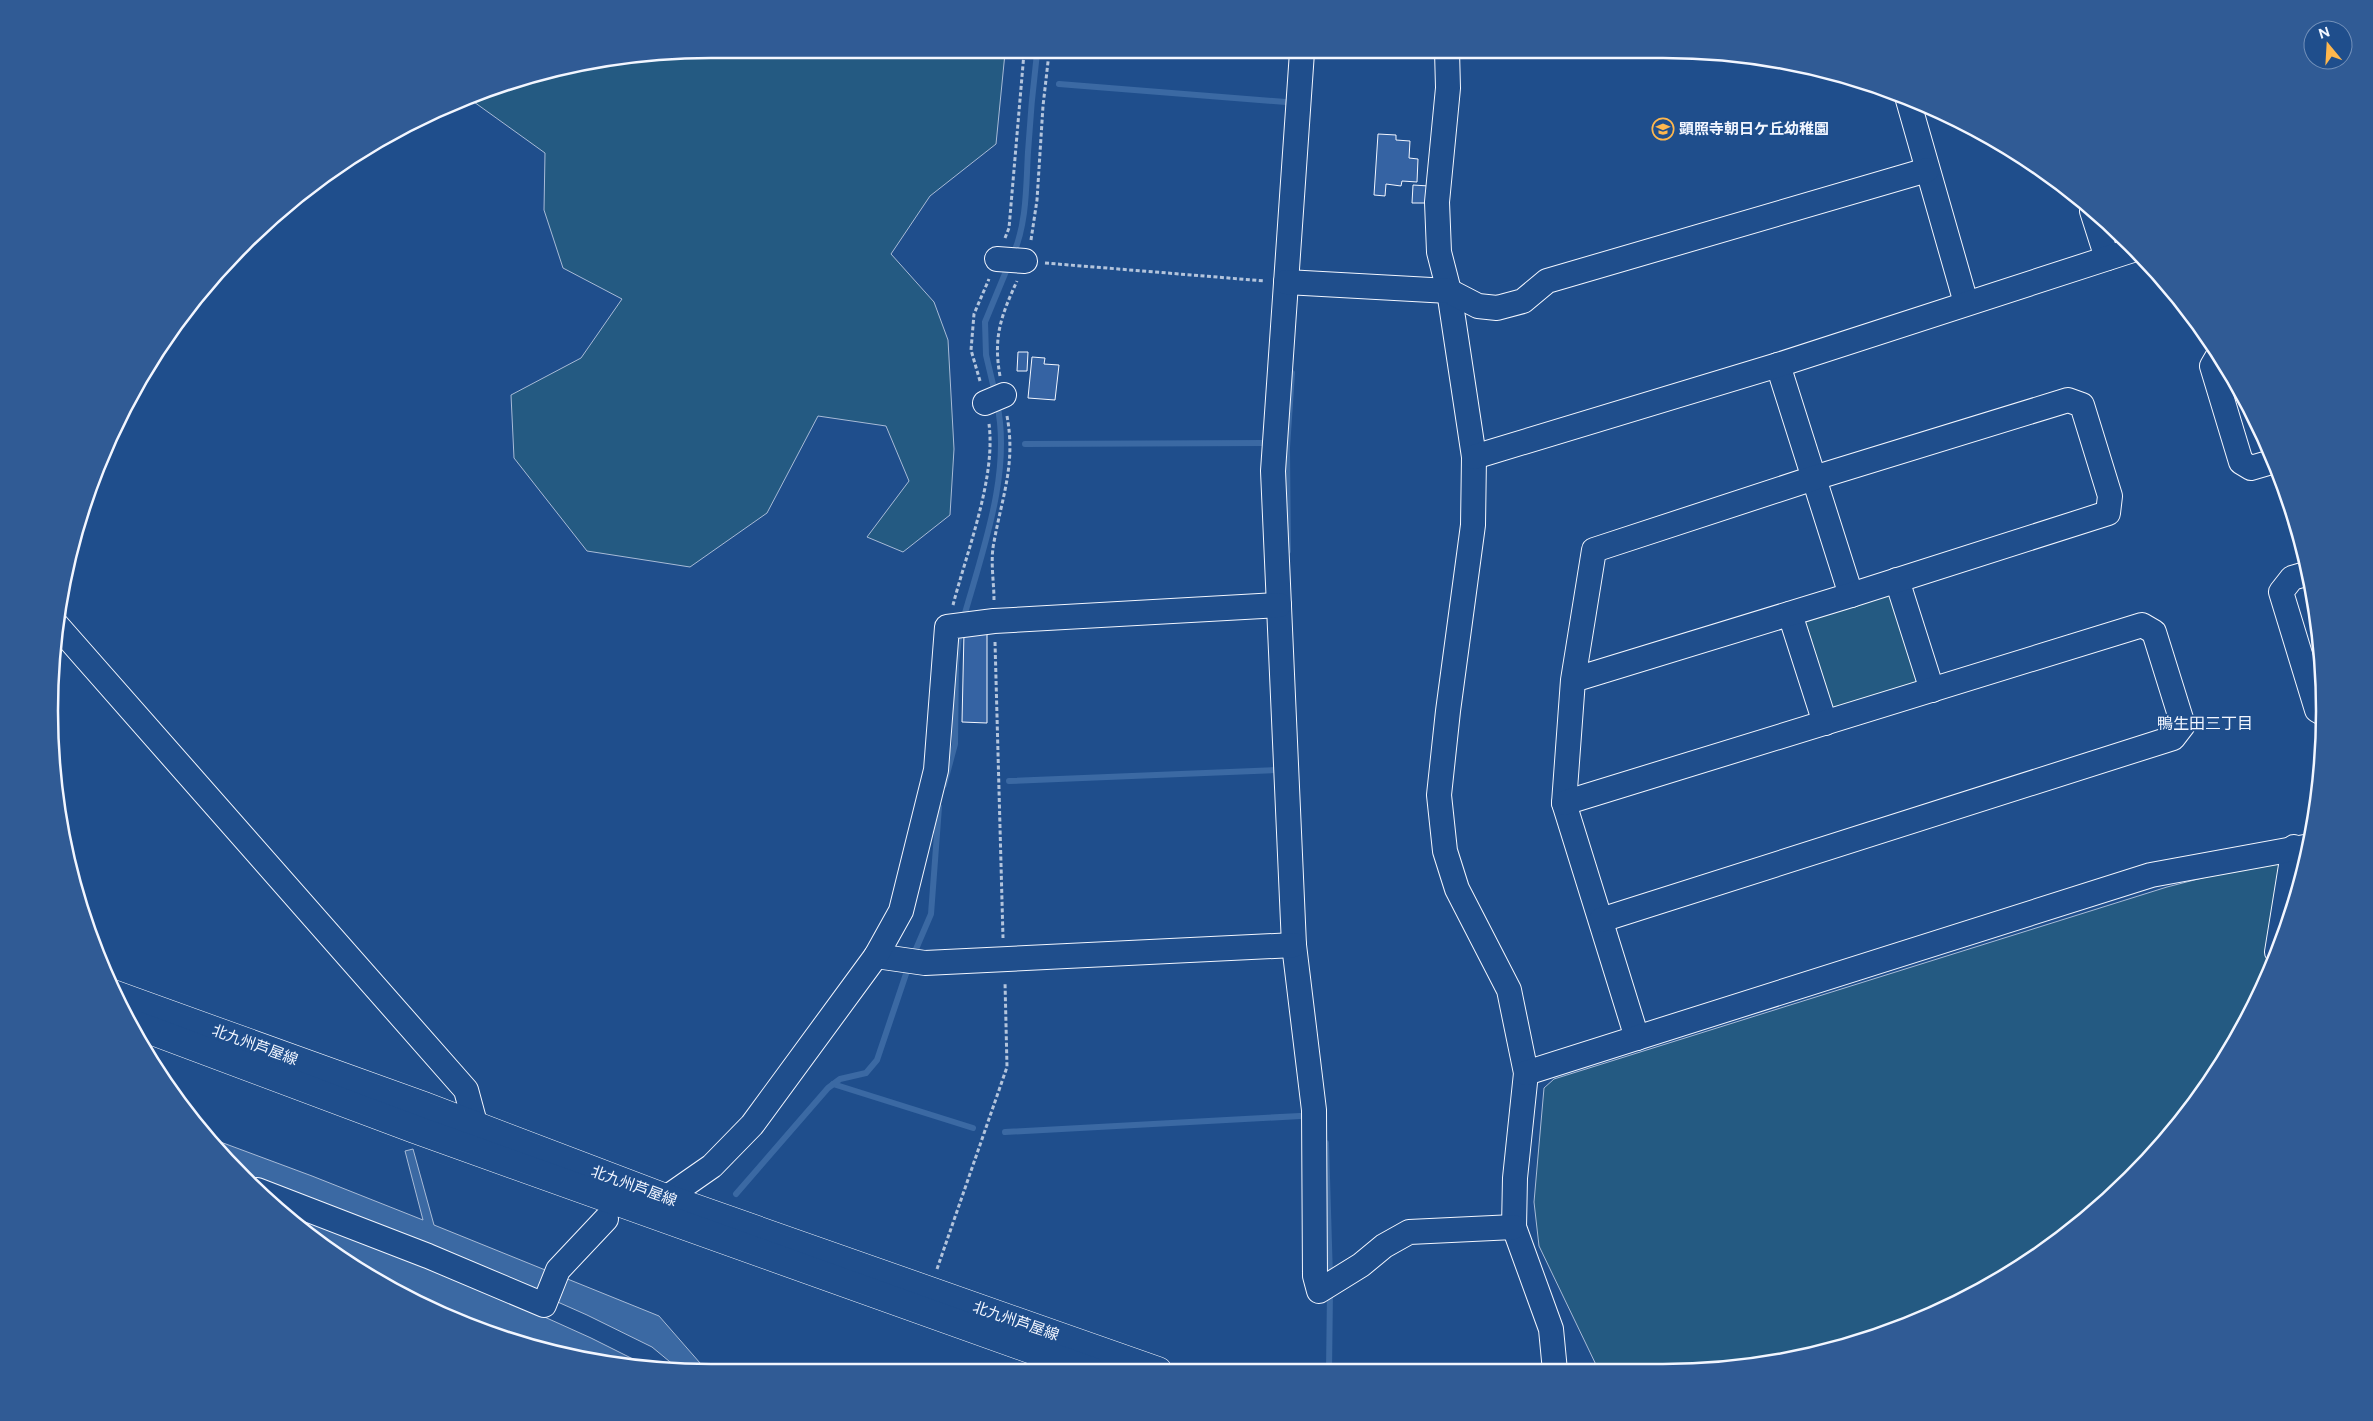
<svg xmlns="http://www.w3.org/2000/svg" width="2373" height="1421" font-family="Figtree,'Noto Sans JP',sans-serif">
<rect width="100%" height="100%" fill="#1f4e8c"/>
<!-- green -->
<g fill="#245a82" stroke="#a8bbd7">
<path d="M1005 53 996 144 930 196 891 254 934 302 948 340 954 449 950 515 903 552 867 537 909 481 886 426 818 416 767 513 690 567 587 551 514 458 511 395 581 358 622 299 563 268 544 210 545 153 467 97 498 84 624 54Z"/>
<path d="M1893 589 1923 683 1829 714 1798 618Z"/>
<path d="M2279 863 2282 866 2263 983 2213 1078 2099 1208 1993 1284 1834 1350 1706 1371H1599L1539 1246 1534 1202 1544 1088 1554 1079 2167 887 2206 877Z"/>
</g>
<!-- water -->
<g fill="#3b69a3" stroke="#a8bbd7">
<path d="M207 1137 312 1176 423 1220 405 1151 413 1149 434 1225 659 1316 707 1371H681L652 1347 587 1315 463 1260 238 1173Z"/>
<path d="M284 1212 498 1296 591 1338 651 1368 498 1337 343 1261Z"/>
</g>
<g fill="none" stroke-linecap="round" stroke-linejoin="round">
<!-- stream -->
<g stroke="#3b69a3" stroke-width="6">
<path d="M1059 84 1286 102"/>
<path d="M1013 255C1027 223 1026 186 1028 152 1030 119 1033 86 1037 53"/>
<path d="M995 393 986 355 985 322 1009 264"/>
<path d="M1025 444 1264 443"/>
<path d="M1288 551 1287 448 1292 373"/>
<path d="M963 620C982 552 1012 473 997 403"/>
<path d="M1009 781 1276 770"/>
<path d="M944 785 955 744 956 663 960 630"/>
<path d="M913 956 931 914 939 807"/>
<path d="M833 1084 973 1128"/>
<path d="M1005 1132 1300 1116"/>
<path d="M1326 1143 1330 1278"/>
<path d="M736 1194 828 1088 840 1079 866 1073 877 1060 909 965"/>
<path d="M1329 1371 1330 1291"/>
</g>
</g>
<!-- building -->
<g fill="#3563a3" stroke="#f2f6ff">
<path d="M1378 134 1396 135V140L1410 141 1409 158 1418 159 1417 182 1402 181 1401 186 1386 184 1385 196 1374 195Z"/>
<path d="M1413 185 1429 186 1428 203H1412Z"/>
<path d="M1018 352H1028L1027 371H1017Z"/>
<path d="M1032 357 1045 358 1044 364 1059 365 1055 400 1028 398Z"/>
<path d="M964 632 987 633V723L962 722Z"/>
</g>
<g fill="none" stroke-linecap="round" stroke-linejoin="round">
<!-- minor casing -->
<g stroke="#f2f6ff" stroke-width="26">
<g id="minor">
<path d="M1447 51 1448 88 1437 202 1439 252 1449 291 1474 457 1473 525 1448 711 1439 795 1445 851 1457 889 1509 990 1526 1073 1515 1178 1514 1227 1551 1329 1555 1371"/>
<path d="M1302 52 1273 471 1294 945 1314 1110 1315 1276 1319 1291 1361 1265 1384 1246 1409 1232 1514 1227"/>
<path d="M1908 100 1966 303"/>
<path d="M2092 211 2107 258"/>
<path d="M997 259 1025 261"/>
<path d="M1286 282 1449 291 1478 306 1497 308 1523 301 1547 281 1927 170"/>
<path d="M2219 354 2212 366 2241 462 2251 468 2275 461"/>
<path d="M1778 365 1851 595"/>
<path d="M985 403 1004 395"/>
<path d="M1474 457 1778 365 2136 249"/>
<path d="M2309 573 2292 578 2281 592 2317 710 2324 714"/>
<path d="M1897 580 1932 690"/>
<path d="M1790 614 1825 723"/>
<path d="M55 623 466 1090 476 1127 472 1139"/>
<path d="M1573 680 1851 595 2108 513 2110 496 2082 405 2068 400 1814 478 1594 550 1573 680 1564 803 1637 1038"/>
<path d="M1564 803 2142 625 2154 632 2183 725 2173 738 1601 920"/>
<path d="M2277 952 2294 847"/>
<path d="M876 956 925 963 1294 945"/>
<path d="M1526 1073 2151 875 2310 846"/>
<path d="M257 1190 428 1256 544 1305 558 1270 606 1219"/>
<path d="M666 1198 712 1166 752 1125 876 956 901 911 936 770 947 627 994 621 1279 605"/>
</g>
</g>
<!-- major casing -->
<g stroke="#f2f6ff" stroke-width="29">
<g id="major">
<path d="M113 994 424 1106 666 1198 1158 1371"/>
<path d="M128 1022 414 1129 1091 1371"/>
</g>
</g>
<!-- path -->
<g stroke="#b3c4dc" stroke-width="3" stroke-dasharray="4 2.5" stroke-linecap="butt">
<path d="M1005 238 1009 228 1024 53"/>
<path d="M1031 240 1037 200 1043 106 1049 53"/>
<path d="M1045 263 1265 281"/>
<path d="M1000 376C993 337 1001 316 1017 281"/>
<path d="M980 381 971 350 974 314 989 279"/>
<path d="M994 600C994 582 990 560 994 542 1002 497 1016 464 1007 416"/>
<path d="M953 605C967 551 996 478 989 424"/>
<path d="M995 642 1003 938"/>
<path d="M937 1269 1007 1067 1005 982"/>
</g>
<!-- minor -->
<use href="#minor" stroke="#1f4e8c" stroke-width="24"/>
<!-- major -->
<use href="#major" stroke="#1f4e8c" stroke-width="28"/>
</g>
<!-- icons -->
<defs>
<g id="school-ring" transform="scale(1.125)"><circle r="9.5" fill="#1f4e8c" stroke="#ffb74d" stroke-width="1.5"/><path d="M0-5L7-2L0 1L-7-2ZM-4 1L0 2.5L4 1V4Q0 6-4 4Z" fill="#ffb74d"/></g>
</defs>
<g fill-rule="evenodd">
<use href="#school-ring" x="1663" y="129"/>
</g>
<g text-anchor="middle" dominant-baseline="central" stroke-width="4" stroke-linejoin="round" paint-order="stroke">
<!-- poi labels -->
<g font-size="15" font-weight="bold" fill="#f2f6ff" stroke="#1f4e8c" text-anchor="start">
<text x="1679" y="129">顕照寺朝日ケ丘幼稚園</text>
</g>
<!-- street labels -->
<g font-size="15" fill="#f2f6ff" stroke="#1f4e8c">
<text transform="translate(255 1045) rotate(20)">北九州芦屋線</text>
<text transform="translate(634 1186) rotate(20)">北九州芦屋線</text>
<text transform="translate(1016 1321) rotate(19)">北九州芦屋線</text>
</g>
<!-- neighbourhood labels -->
<g font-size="16" fill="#f2f6ff" stroke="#1f4e8c">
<text x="2205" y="723">鴨生田三丁目</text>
</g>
</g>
<!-- crop -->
<path d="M0 0H2373V1421H0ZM711 58H1663A653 653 0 0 1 2316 711V711A653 653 0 0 1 1663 1364H711A653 653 0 0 1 58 711V711A653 653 0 0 1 711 58Z" fill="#305b95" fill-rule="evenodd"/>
<path fill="none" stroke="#f2f6ff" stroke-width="2.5" d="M711 58H1663A653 653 0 0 1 2316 711V711A653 653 0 0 1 1663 1364H711A653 653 0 0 1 58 711V711A653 653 0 0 1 711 58Z"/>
<!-- north arrow -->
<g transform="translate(2328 45) rotate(342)"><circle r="24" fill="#1f4e8c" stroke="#7391ba"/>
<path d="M0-4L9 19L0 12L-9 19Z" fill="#ffb74d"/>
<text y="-8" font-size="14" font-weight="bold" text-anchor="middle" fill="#f2f6ff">N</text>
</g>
</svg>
